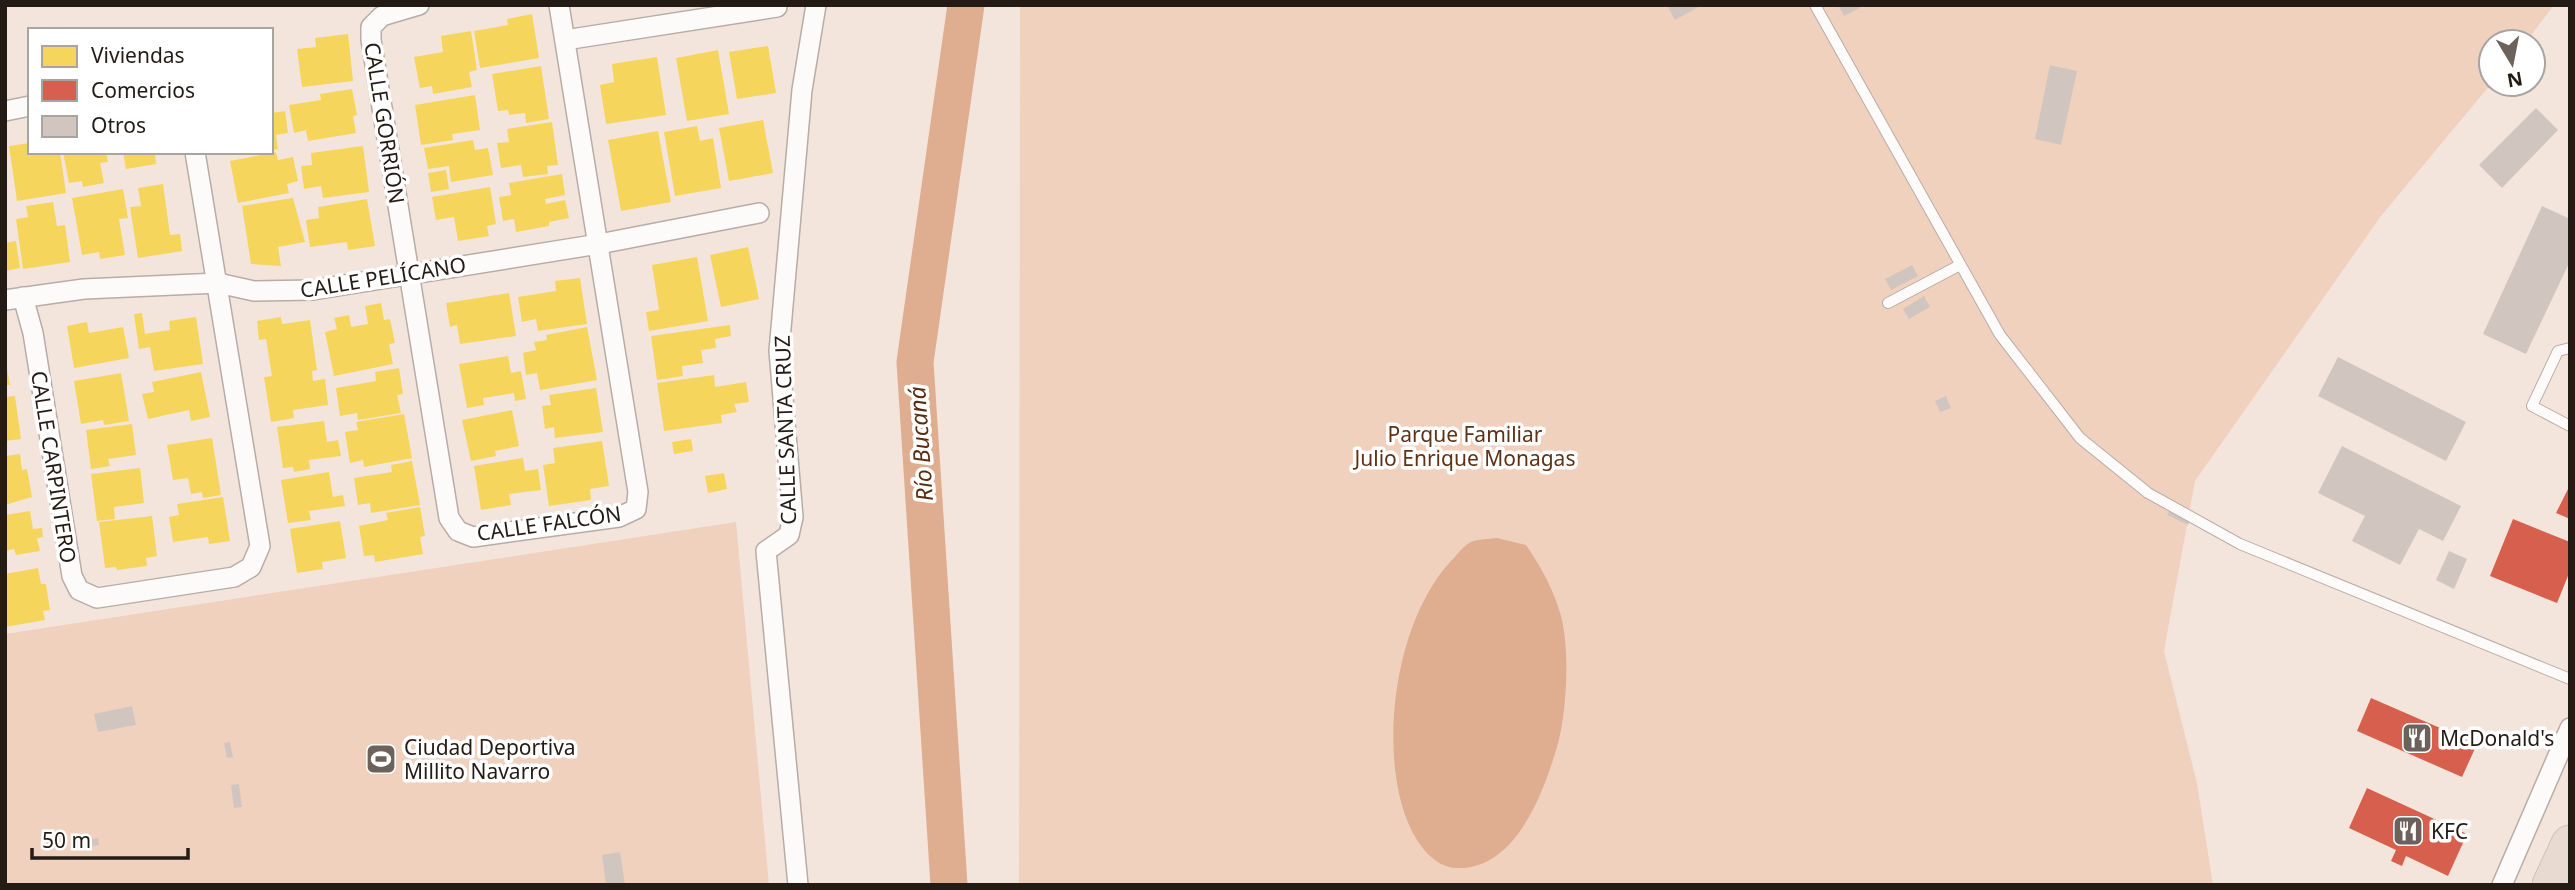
<svg xmlns="http://www.w3.org/2000/svg" width="2575" height="890" font-family="'Noto Sans',sans-serif">
<rect width="100%" height="100%" fill="#f4e5dc"/>
<!-- green -->
<g fill="#f0d1be">
<path d="M1020 5H2554L2526 42H2491V84L2381 216 2195 481 2164 651 2197 783 2213 885H1019Z"/>
<path d="M736 522 769 885H5V634Z"/>
</g>
<!-- water -->
<path fill="#dfae90" d="M1497 538 1526 545C1541 567 1554 590 1561 616 1570 650 1567 713 1557 747 1543 794 1515 870 1457 868 1433 868 1415 841 1407 820 1378 746 1396 618 1452 560 1457 555 1464 545 1471 542 1478 539 1489 539 1497 538Z"/>
<!-- homes -->
<g fill="#f6d55c">
<path d="M532 14 539 58 480 68 474 31 508 25 507 19Z"/>
<path d="M471 31 477 70 469 72 472 87 433 94 432 86 420 88 414 57 443 52 441 36Z"/>
<path d="M348 34 353 81 302 87 297 49 316 47 315 38Z"/>
<path d="M768 46 776 93 737 99 729 52Z"/>
<path d="M718 50 729 114 687 121 676 58Z"/>
<path d="M657 57 666 115 606 124 600 85 614 82 612 64Z"/>
<path d="M541 66 549 119 526 123 525 113 509 115 508 110 498 111 492 74Z"/>
<path d="M352 89 357 115 353 116 356 133 308 141 306 130 294 133 289 105 321 100 320 94Z"/>
<path d="M475 95 480 130 452 134 453 140 421 145 415 105Z"/>
<path d="M285 111 288 133 276 135 278 149 271 150V113Z"/>
<path d="M763 120 773 173 729 181 719 128Z"/>
<path d="M552 122 558 165 547 166 548 174 523 177 521 165 501 168 497 143 509 142 507 129Z"/>
<path d="M697 126 700 141 713 138 721 188 675 196 664 132Z"/>
<path d="M658 131 671 202 621 211 608 140Z"/>
<path d="M473 140 475 150 488 148 493 175 451 182 449 166 428 169 424 148Z"/>
<path d="M30 143V152H60L66 193 17 201 9 146Z"/>
<path d="M363 146 369 192 323 198 321 186 304 189 301 166 312 165 311 153Z"/>
<path d="M63 152H106L108 162 100 163 104 183 83 187 82 181 69 183Z"/>
<path d="M123 152H155L156 164 126 169Z"/>
<path d="M276 152 278 160 293 157 298 181 287 184 289 193 238 203 230 161Z"/>
<path d="M446 170 449 189 431 192 428 173Z"/>
<path d="M562 174 565 195 545 199 546 204 565 200 569 218 549 222V226L516 232 514 219 503 221 499 197 511 195 509 183Z"/>
<path d="M163 184 170 235 180 234 182 251 138 258 130 207 141 206 138 188Z"/>
<path d="M490 187 496 224 487 226 489 236 458 241 454 217 436 220 432 197Z"/>
<path d="M123 189 128 218 119 219 125 255 100 259 99 252 82 255 72 198Z"/>
<path d="M293 198 305 242 278 247 281 266 251 264 242 206Z"/>
<path d="M367 199 375 246 348 250 347 242 310 247 306 220 319 218 318 207Z"/>
<path d="M53 202 57 226 65 225 70 262 23 269 16 219 28 217 26 206Z"/>
<path d="M16 241 20 268 5 271V243Z"/>
<path d="M748 247 759 299 721 307 710 255Z"/>
<path d="M697 257 708 321 649 331 646 312 659 310 652 265Z"/>
<path d="M580 278 587 324 538 331 536 319 522 322 518 297 556 291 555 281Z"/>
<path d="M509 293 516 336 460 344 457 325 450 327 446 303Z"/>
<path d="M381 303 384 320 390 319 395 343 389 344 393 364 334 376 325 332 337 329 334 318 349 315 351 327 368 324 365 306Z"/>
<path d="M142 313 145 334 170 330 169 321 196 317 203 364 154 371 150 347 139 349 134 314Z"/>
<path d="M281 317 282 324 310 320 317 370 312 371 313 381 325 379 328 405 293 410 294 418 271 422 264 377 272 376 266 339 259 340 257 321Z"/>
<path d="M87 322 89 333 123 327 129 358 74 368 67 326Z"/>
<path d="M730 325 731 336 715 339 716 348 701 350 703 363 682 366 683 376 657 380 651 336Z"/>
<path d="M587 327 597 380 540 390 537 373 526 375 523 353 536 350 534 342 547 340 546 335Z"/>
<path d="M508 356 511 373 521 371 526 399 515 401 514 393 483 398 484 405 467 408 459 364Z"/>
<path d="M5 358 10 385H5Z"/>
<path d="M399 368 403 394 397 395 401 413 358 420 357 413 340 416 336 388 376 381 375 372Z"/>
<path d="M201 372 210 417 191 421 189 410 148 419 142 394 154 392 152 382Z"/>
<path d="M121 373 129 421 104 425 103 420 81 424 74 381Z"/>
<path d="M714 375 715 387 746 382 749 402 734 404 737 412 721 415 722 423 664 431 657 383Z"/>
<path d="M596 388 603 432 555 438 554 427 545 429 542 406 551 405 549 395Z"/>
<path d="M15 396 21 439 5 441V397Z"/>
<path d="M512 410 519 446 495 451 496 456 471 461 462 420Z"/>
<path d="M404 414 412 458 364 467 363 460 350 463 345 432 358 430 356 422Z"/>
<path d="M324 421 327 442 338 440 341 456 309 460 310 469 294 472 293 467 283 468 277 427Z"/>
<path d="M132 424 136 455 108 459 110 466 91 469 86 430Z"/>
<path d="M212 438 221 495 203 498 202 492 191 494 188 478 173 480 167 445Z"/>
<path d="M691 439 693 451 674 454 672 442Z"/>
<path d="M602 441 609 486 590 489 591 500 549 506 543 465 555 463 553 448Z"/>
<path d="M20 454 22 470 27 469 32 497 5 505V456Z"/>
<path d="M523 458 525 471 538 469 541 490 509 494 511 505 481 510 474 466Z"/>
<path d="M412 461 420 505 371 513 370 503 358 505 354 478 392 472 391 465Z"/>
<path d="M140 468 144 503 114 507 115 519 97 521 91 474Z"/>
<path d="M329 472 333 497 343 495 345 506 309 511 311 520 288 523 281 480Z"/>
<path d="M724 473 727 489 708 493 705 476Z"/>
<path d="M223 497 230 541 209 544 208 537 173 542 169 517 179 515 177 504Z"/>
<path d="M420 507 425 536 420 537 423 554 375 562 374 555 364 556 359 526 388 520 386 513Z"/>
<path d="M30 511 33 529 42 528 43 537 37 538 40 551 16 555 14 549 5 551V515Z"/>
<path d="M152 516 157 556 146 558 147 566 117 570 116 567 105 568 99 522Z"/>
<path d="M340 521 346 558 322 562 323 569 297 573 290 529Z"/>
<path d="M38 568 41 584H46L50 610 43 611 45 620 5 627V574Z"/>
</g>
<!-- shops -->
<g fill="#d6604d">
<path d="M2570 485V519L2556 513Z"/>
<path d="M2513 519 2570 542V571L2557 603 2490 576Z"/>
<path d="M2371 698 2477 744 2462 777 2357 731Z"/>
<path d="M2367 788 2467 834 2448 876 2406 856 2402 866 2391 861 2396 850 2349 828Z"/>
</g>
<g fill="none" stroke-linecap="round" stroke-linejoin="round">
<!-- river -->
<path stroke="#dfae90" stroke-width="37" d="M949 885 915 362 966 5"/>
</g>
<!-- building -->
<g fill="#d1c6bf">
<path d="M1667 5H1702L1675 20Z"/>
<path d="M1838 5H1865L1844 16Z"/>
<path d="M2050 65 2077 71 2061 145 2035 139Z"/>
<path d="M2536 108 2558 130 2502 188 2479 165Z"/>
<path d="M2542 206 2570 219V261L2526 354 2483 334Z"/>
<path d="M1912 265 1918 276 1891 290 1885 279Z"/>
<path d="M1924 296 1930 307 1909 319 1903 309Z"/>
<path d="M2338 357 2466 422 2446 461 2318 396Z"/>
<path d="M1946 396 1951 408 1940 412 1935 401Z"/>
<path d="M2342 446 2461 506 2443 541 2419 529 2400 565 2352 541 2365 516 2318 493Z"/>
<path d="M2170 509 2190 519 2188 525 2167 515Z"/>
<path d="M2449 551 2467 559 2454 589 2436 580Z"/>
<path d="M132 706 136 725 98 732 94 714Z"/>
<path d="M230 742 233 757 227 758 224 743Z"/>
<path d="M239 784 242 807 234 808 231 785Z"/>
<path d="M98 838 99 845 87 847 86 840Z"/>
<path d="M620 852 625 885H606L602 855Z"/>
</g>
<g fill="none" stroke-linecap="round" stroke-linejoin="round">
<!-- lane casing -->
<g stroke="#b8aca6" stroke-width="12">
<g id="lane">
<path d="M1815 5 2000 335 2080 438 2148 493 2240 544 2570 679"/>
<path d="M1888 303 1960 265"/>
<path d="M2570 348 2558 351 2532 406 2570 426"/>
</g>
</g>
<!-- street casing -->
<g stroke="#b8aca6" stroke-width="22">
<g id="street">
<path d="M419 5 382 16 371 27V40L449 518 458 531 473 537 619 517 636 509 638 492 559 5"/>
<path d="M565 40 777 7"/>
<path d="M5 111 30 106"/>
<path d="M23 297 33 333 72 576 79 590 97 598 234 577 251 567 260 546 195 152"/>
<path d="M5 300 84 289 218 283 254 291 313 290 599 244 759 213"/>
<path d="M798 885 766 551 789 535 793 517 779 351 802 90 816 5"/>
<path d="M2502 885 2570 728"/>
</g>
</g>
<!-- highway casing -->
<g stroke="#cbc3bf" stroke-width="39">
<path id="highway" d="M2551 885 2570 844"/>
</g>
<!-- lane -->
<use href="#lane" stroke="#fdfbfa" stroke-width="10"/>
<!-- street -->
<use href="#street" stroke="#fdfbfa" stroke-width="19"/>
<!-- highway -->
<use href="#highway" stroke="#e8dad1" stroke-width="37"/>
</g>
<!-- icons -->
<defs>
<g id="restaurant-square" transform="scale(1.575)"><rect x="-9" y="-9" width="18" height="18" rx="4" fill="#6d625b" stroke="#fff"/><path d="M-5-6h1v4h1v-4h1v4h1v-4h1v5L-1.5 .5V6h-2V.5L-5-1ZM5-6V6H3V1.5H1.5Q1.5-4 5-6Z" fill="#fff"/></g>
<g id="stadium-square" transform="scale(1.575)"><rect x="-9" y="-9" width="18" height="18" rx="4" fill="#6d625b" stroke="#fff"/><path d="M0-5a6.5 5 0 1 0 0 10a6.5 5 0 1 0 0-10ZM-3.5-1.8h7v3.6h-7Z" fill="#fff"/></g>
</defs>
<g fill-rule="evenodd">
<use href="#restaurant-square" x="2417" y="738"/>
<use href="#stadium-square" x="381" y="759"/>
<use href="#restaurant-square" x="2408" y="831"/>
</g>
<g text-anchor="middle" dominant-baseline="central" stroke-width="7" stroke-linejoin="round" paint-order="stroke">
<!-- street labels -->
<g font-size="21" fill="#251b15" stroke="#fff">
<text transform="translate(385 123) rotate(81)">CALLE GORRIÓN</text>
<text transform="translate(383 277) rotate(-9)">CALLE PELÍCANO</text>
<text transform="translate(785 430) rotate(-92)">CALLE SANTA CRUZ</text>
<text transform="translate(54 467) rotate(81)">CALLE CARPINTERO</text>
<text transform="translate(549 523) rotate(-8)">CALLE FALCÓN</text>
</g>
<!-- park labels -->
<g font-size="21" fill="#5d3215" stroke="#fff">
<text x="1465" y="434">Parque Familiar<tspan x="1465" dy="24">Julio Enrique Monagas</tspan></text>
</g>
<!-- poi labels -->
<g font-size="21" fill="#251b15" stroke="#fff" text-anchor="start">
<text x="2440" y="738">McDonald's</text>
<text x="404" y="747">Ciudad Deportiva<tspan x="404" dy="24">Millito Navarro</tspan></text>
<text x="2431" y="831">KFC</text>
</g>
<!-- water labels -->
<g font-size="23" font-style="italic" fill="#582e10" stroke="#fff">
<text transform="translate(920 444) rotate(-94)">Río Bucaná</text>
</g>
</g>
<!-- border -->
<rect width="2575" height="890" fill="none" stroke="#251b15" stroke-width="14"/>
<!-- legend -->
<rect x="28" y="28" width="245" height="126" fill="#ffffff" stroke="#a8a4a1" stroke-width="2"/>
<rect x="42" y="46" width="35" height="21" fill="#f6d55c" stroke="#a8a4a1" stroke-width="2"/>
<text x="91" y="63" font-size="21" fill="#251b15">Viviendas</text>
<rect x="42" y="80" width="35" height="21" fill="#d6604d" stroke="#a8a4a1" stroke-width="2"/>
<text x="91" y="98" font-size="21" fill="#251b15">Comercios</text>
<rect x="42" y="116" width="35" height="21" fill="#d1c6bf" stroke="#a8a4a1" stroke-width="2"/>
<text x="91" y="133" font-size="21" fill="#251b15">Otros</text>
<!-- north arrow -->
<g transform="translate(2512 63) rotate(170)"><circle r="33" fill="#ffffff" stroke="#a8a4a1" stroke-width="2"/>
<path d="M0-5L12 26L0 18L-12 26Z" fill="#6d625b"/>
<text y="-10" font-size="19" font-weight="bold" text-anchor="middle" fill="#251b15">N</text>
</g>
<!-- scale -->
<path d="M32 848v10h156v-10" fill="none" stroke="#251b15" stroke-width="3.5"/>
<text x="42" y="848" font-size="21" fill="#251b15" stroke="#ffffff" stroke-width="5" paint-order="stroke">50 m</text>
</svg>
